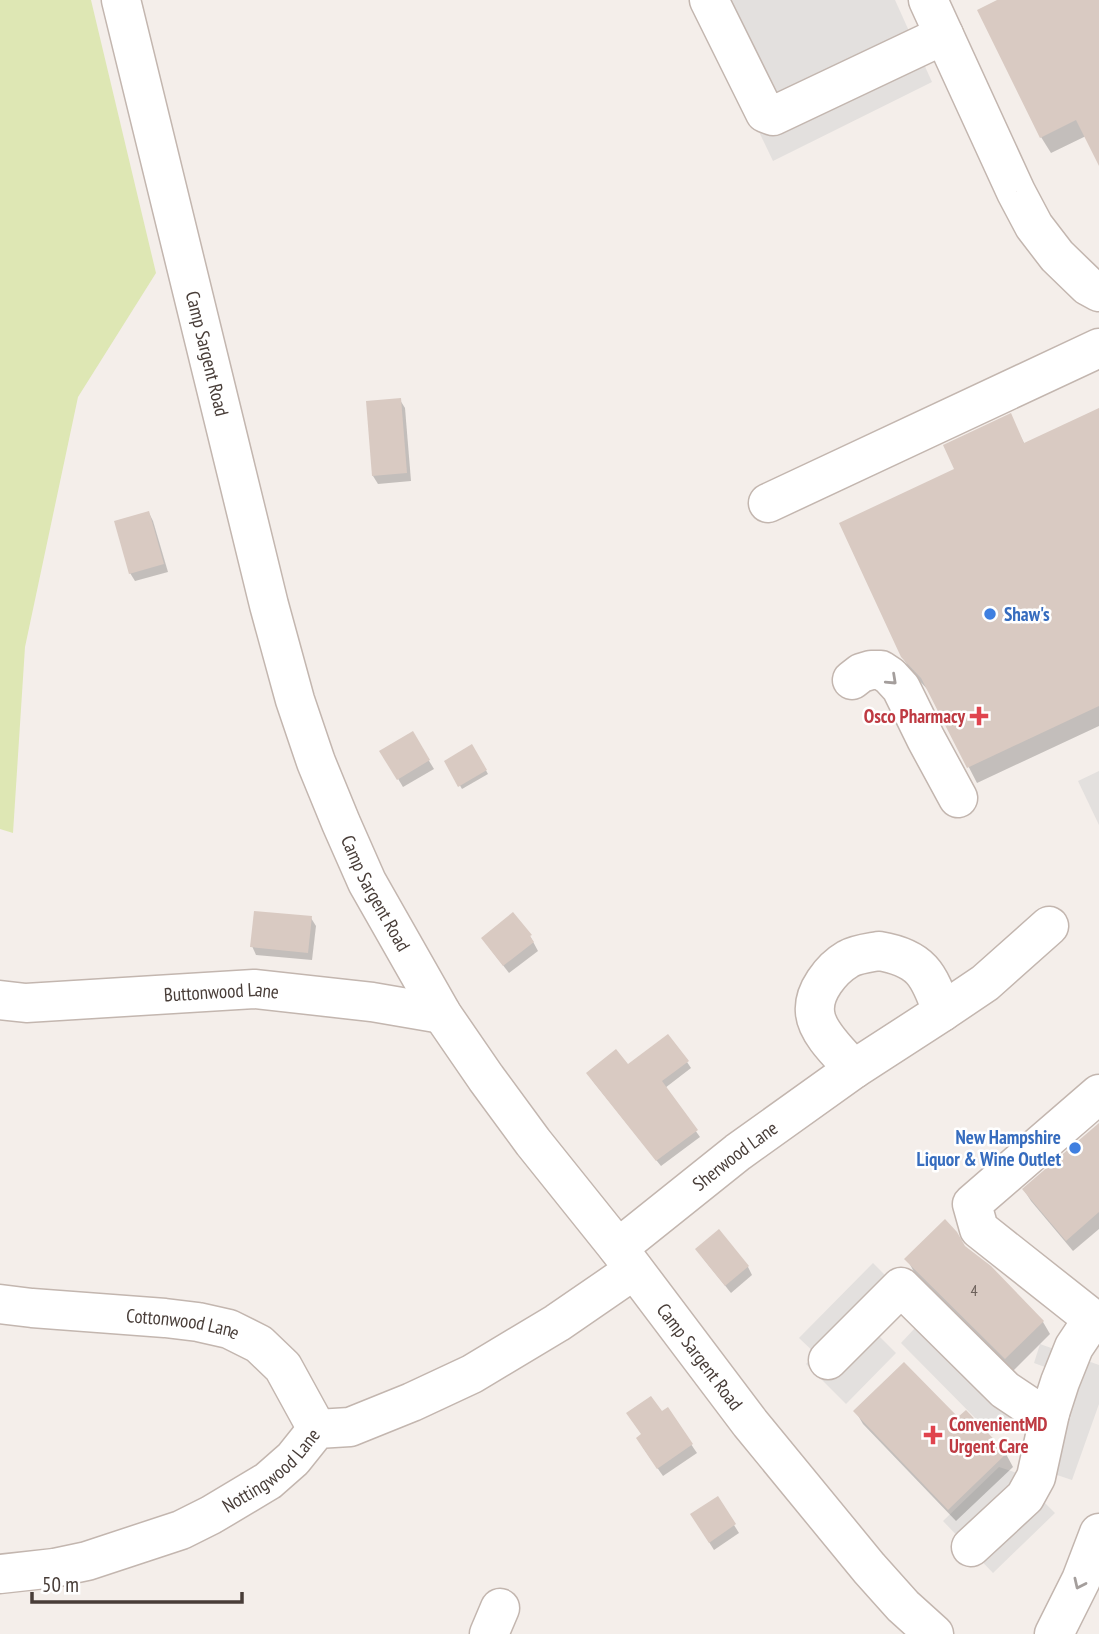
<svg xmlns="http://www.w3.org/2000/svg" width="1099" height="1634" font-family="'PT Sans Narrow',sans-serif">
<rect width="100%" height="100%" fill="#f4eeea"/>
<!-- green -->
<path fill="#dee7b4" d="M0 0H91L156 273 78 397 25 647 13 833 0 829Z"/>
<!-- parking -->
<g fill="#e3e0de">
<path d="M696 0H895L932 82 773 161Z"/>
<path d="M1099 771V825L1078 781Z"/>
<path d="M873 1263 1018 1409 992 1435 901 1343 916 1327 903 1313 879 1336 896 1353 846 1404 806 1364 816 1354 799 1338Z"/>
<path d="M1040 1344 1099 1365V1404L1072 1480 1051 1473 1042 1500 1055 1513 993 1573 943 1521 999 1467 1017 1473 1053 1370 1034 1363Z"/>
</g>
<!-- shadow -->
<g fill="#0003">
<path d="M1001 0H1099V162L1086 136 1051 153 1041 137Z"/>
<path d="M400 400 405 408 411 481 378 484 373 476Z"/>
<path d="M1099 410V726L977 783 930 692 912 673 902 656 957 469 1010 416 1025 445Z"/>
<path d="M149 513 153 521 168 572 135 581 130 573Z"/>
<path d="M412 733 434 769 403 787 382 752Z"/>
<path d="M472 746 488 774 462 789 446 762Z"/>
<path d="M311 918 316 926 312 960 256 955 252 946Z"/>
<path d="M530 936 538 951 509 973 488 946Z"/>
<path d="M687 1062 691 1068 665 1088 700 1137 661 1166 592 1080Z"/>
<path d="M1099 1125V1229L1073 1251 1031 1201 1024 1190Z"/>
<path d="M964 1247 1043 1322 1050 1334 1013 1371 914 1272 907 1259Z"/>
<path d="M702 1257 748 1267 752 1275 731 1293Z"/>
<path d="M667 1409 697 1453 663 1476 642 1446V1435L662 1413Z"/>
<path d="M856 1412 958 1419 966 1413 1006 1454 1013 1467 956 1521 863 1424Z"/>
<path d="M717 1498 739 1533 714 1550 697 1523Z"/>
</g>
<!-- building -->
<g fill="#d9cac2">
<path d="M997 0H1099V166L1076 120 1040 138 977 10Z"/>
<path d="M401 398 407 473 372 476 366 401Z"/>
<path d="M1099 408V706L967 768 921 678 901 657 839 523 954 469 943 445 1011 413 1024 443Z"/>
<path d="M149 511 164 564 129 574 114 521Z"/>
<path d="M413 731 430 760 397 780 379 751Z"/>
<path d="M472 744 487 770 458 787 444 761Z"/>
<path d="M254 911 312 916 308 953 250 947Z"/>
<path d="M513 912 532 935 530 936 534 942 503 966 481 938Z"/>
<path d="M668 1034 689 1061 662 1081 698 1130 656 1161 586 1073 616 1049 628 1064Z"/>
<path d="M1099 1123V1212L1066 1241 1022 1189Z"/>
<path d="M945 1219 957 1232 965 1246 991 1266 1044 1321 1005 1359 904 1259Z"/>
<path d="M719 1229 749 1266 725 1286 695 1249Z"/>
<path d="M904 1362 958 1417 966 1410 1007 1453 948 1510 853 1411Z"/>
<path d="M651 1396 662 1411 668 1407 693 1444 657 1469 636 1438 641 1434 626 1413Z"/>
<path d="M718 1496 736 1524 709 1543 690 1514Z"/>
</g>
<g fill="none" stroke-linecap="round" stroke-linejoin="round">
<!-- minor casing -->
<g stroke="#c3b6af" stroke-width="41">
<g id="minor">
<path id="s1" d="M121 0 269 605 295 700 316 762 341 823 367 882 442 1014 486 1078 533 1142 618 1248 750 1423 869 1568 903 1606 934 1634"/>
<path d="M709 0 765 113 773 116 944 35"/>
<path d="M928 0 1016 192 1034 226 1057 256 1088 286 1099 292"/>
<path d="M768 503 1099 348"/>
<path d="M852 680 861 673 871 670H881L890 676 901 688 926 739 958 798"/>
<path d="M879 951C921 958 929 974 942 1012L854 1069C841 1055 816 1032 815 1012 813 992 831 969 848 959 857 954 868 953 879 951Z"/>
<path id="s2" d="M0 1000 26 1003 254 989 372 1002 442 1014"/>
<path d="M942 1012 985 983 1049 926"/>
<path d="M1099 1094 972 1204 979 1229 1099 1324"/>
<path id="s3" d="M618 1248 738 1152 854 1069"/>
<path id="s4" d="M0 1304 32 1308 165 1318 198 1322 229 1329 259 1344 283 1367 317 1429"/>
<path d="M828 1360 901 1287 1005 1390 1029 1406 1050 1413"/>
<path d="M971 1547 1025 1497 1036 1477 1050 1413 1060 1382 1074 1347 1092 1320"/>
<path id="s5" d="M0 1574 54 1568 87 1561 181 1530 211 1515 268 1481 293 1459 317 1429 350 1427 412 1402 472 1374 557 1323 634 1270"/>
<path d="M489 1634 500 1608"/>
<path d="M1054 1634 1081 1580 1099 1533"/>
</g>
</g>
<!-- minor -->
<use href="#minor" stroke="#fff" stroke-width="38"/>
</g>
<!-- one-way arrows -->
<defs><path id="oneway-chevron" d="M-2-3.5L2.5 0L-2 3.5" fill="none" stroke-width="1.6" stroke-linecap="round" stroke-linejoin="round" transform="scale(1.75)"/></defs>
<g stroke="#a49e9c">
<use href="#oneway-chevron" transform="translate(892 680) rotate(43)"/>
<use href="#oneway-chevron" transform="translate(1079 1584) rotate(115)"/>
</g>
<!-- markers -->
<g fill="#3f7fe0" stroke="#fff" stroke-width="2.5">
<circle cx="990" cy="614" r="7"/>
<circle cx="1075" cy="1148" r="7"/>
</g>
<g fill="#e0444e" stroke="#fff" stroke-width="2.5">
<path d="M975.5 705.5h7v7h7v7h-7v7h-7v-7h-7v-7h7z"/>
<path d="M929.5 1424.5h7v7h7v7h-7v7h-7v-7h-7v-7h7z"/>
</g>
<g text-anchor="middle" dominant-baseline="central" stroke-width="5" stroke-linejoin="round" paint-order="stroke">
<!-- number labels -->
<g font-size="16" fill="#6c605a">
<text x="974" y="1290">4</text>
</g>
<!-- street labels -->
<g font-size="19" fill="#483d38" stroke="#fff">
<text stroke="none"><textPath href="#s1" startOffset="364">Camp Sargent Road</textPath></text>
<text stroke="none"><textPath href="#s1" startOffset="931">Camp Sargent Road</textPath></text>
<text stroke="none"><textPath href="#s2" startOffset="222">Buttonwood Lane</textPath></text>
<text stroke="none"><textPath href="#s3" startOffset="149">Sherwood Lane</textPath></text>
<text stroke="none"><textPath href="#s4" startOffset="184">Cottonwood Lane</textPath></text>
<text stroke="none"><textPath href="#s1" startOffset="1498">Camp Sargent Road</textPath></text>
<text stroke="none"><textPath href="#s5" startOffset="296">Nottingwood Lane</textPath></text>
</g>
<!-- shop labels -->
<g font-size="19" font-weight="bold" fill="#366cbe" stroke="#fff" text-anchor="start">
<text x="1004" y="614">Shaw's</text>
<text x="1061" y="1137" text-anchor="end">New Hampshire<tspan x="1061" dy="22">Liquor &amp; Wine Outlet</tspan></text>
</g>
<!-- health labels -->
<g font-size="19" font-weight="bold" fill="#be3a42" stroke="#fff" text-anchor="end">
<text x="965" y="716">Osco Pharmacy</text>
<text x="949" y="1424" text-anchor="start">ConvenientMD<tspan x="949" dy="22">Urgent Care</tspan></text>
</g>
</g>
<!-- scale -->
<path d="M32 1592v10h210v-10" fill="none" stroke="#483d38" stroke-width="3.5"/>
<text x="42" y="1592" font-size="21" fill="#483d38" stroke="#ffffff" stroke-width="5" paint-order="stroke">50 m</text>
</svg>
